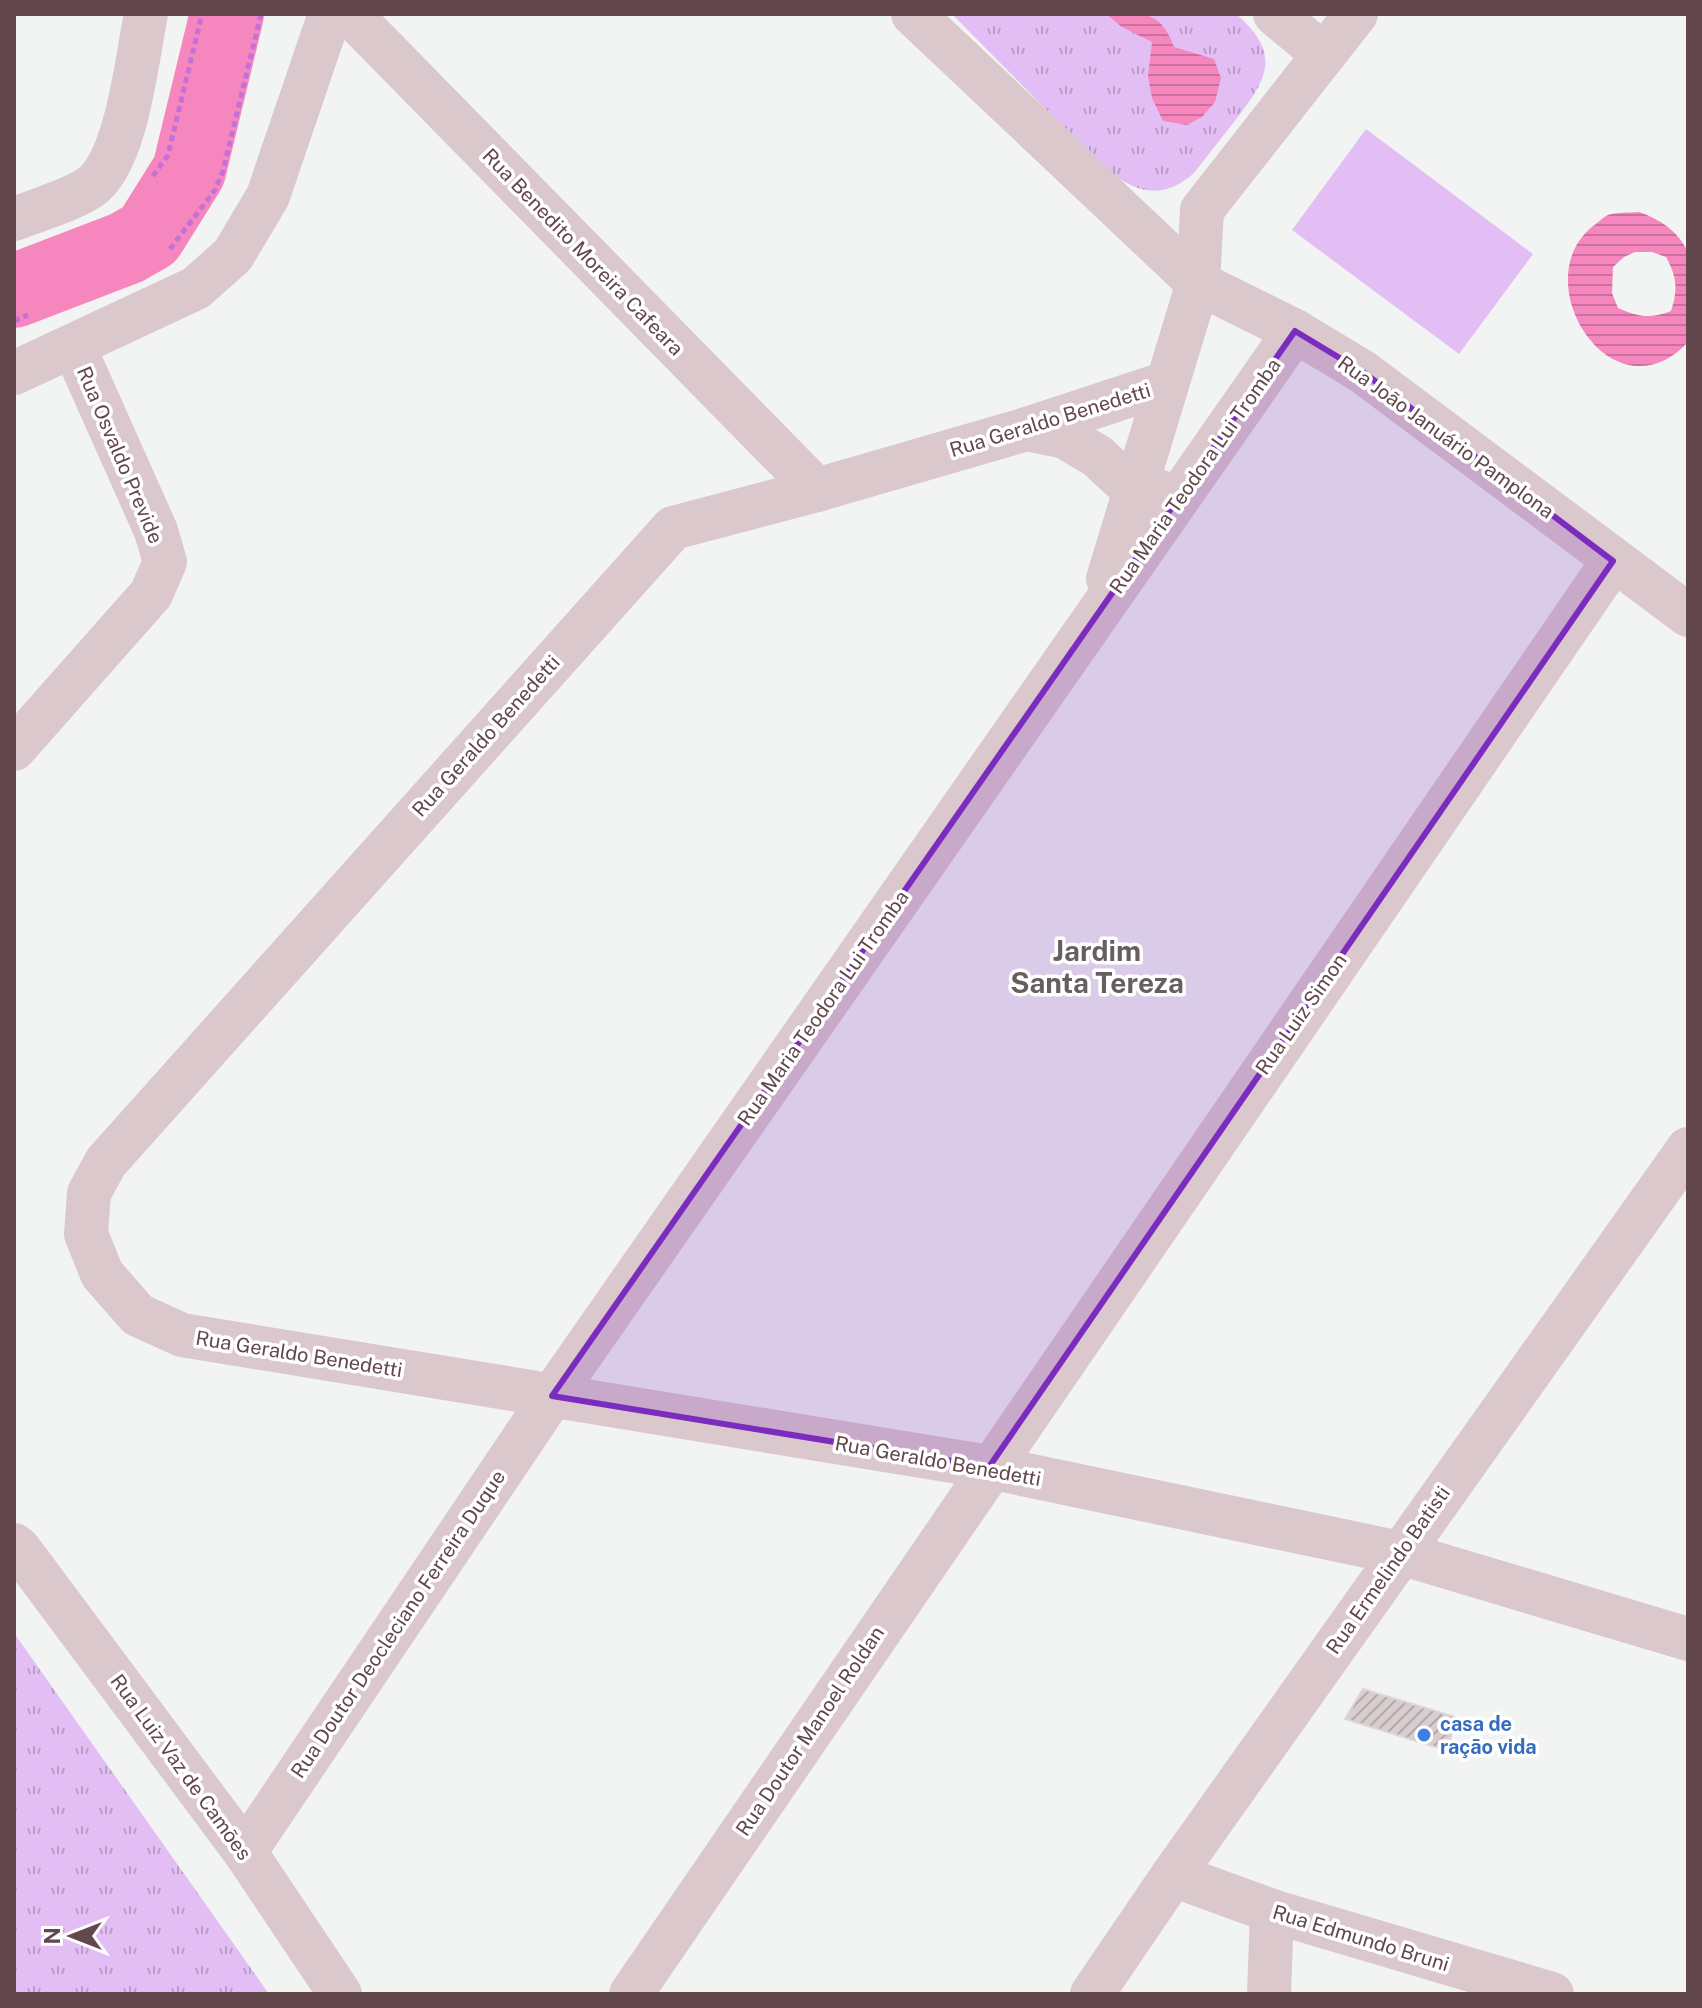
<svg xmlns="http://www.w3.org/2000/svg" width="1702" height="2008" font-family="'Public Sans',sans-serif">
<defs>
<pattern id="grass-tufts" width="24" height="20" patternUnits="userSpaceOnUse" patternTransform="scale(2)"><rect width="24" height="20" fill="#e3bef5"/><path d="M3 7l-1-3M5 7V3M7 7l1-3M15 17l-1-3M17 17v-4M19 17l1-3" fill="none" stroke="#bb9cc9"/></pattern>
<pattern id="water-rules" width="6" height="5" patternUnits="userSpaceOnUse" patternTransform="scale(2)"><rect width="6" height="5" fill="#f687be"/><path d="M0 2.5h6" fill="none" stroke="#cb709d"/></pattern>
<pattern id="building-hatch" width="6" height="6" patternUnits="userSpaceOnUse" patternTransform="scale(2)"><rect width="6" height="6" fill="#d8ced0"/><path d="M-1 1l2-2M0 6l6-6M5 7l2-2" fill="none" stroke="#b3a9ab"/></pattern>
</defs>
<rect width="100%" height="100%" fill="#f2f4f3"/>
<!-- grass -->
<g fill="url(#grass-tufts)">
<path d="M952 14H1236C1283 54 1267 80 1234 122 1221 138 1208 155 1195 172 1159 205 1130 190 1098 162Z"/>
<path d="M14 1633 269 1994H14Z"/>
</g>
<!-- pitch -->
<path fill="#e3bef5" d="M1366 129 1533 254 1459 354 1292 230Z"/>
<!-- water -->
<g fill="url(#water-rules)" fill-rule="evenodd">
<path d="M1106 14C1142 14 1160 8 1174 47L1214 59 1221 78 1215 102 1202 117 1187 125 1163 121 1152 98 1148 76 1152 42 1122 27Z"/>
<path d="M1639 212C1661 220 1677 230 1688 252V342C1614 422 1523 282 1593 226 1598 223 1603 217 1608 215 1616 212 1630 213 1639 212ZM1635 252H1652L1666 257C1677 277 1678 290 1671 311 1651 319 1638 317 1618 308L1612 293 1613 267 1624 257Z"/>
</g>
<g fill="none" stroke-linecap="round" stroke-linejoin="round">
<!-- river -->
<path stroke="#f687be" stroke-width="74" d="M14 291 126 248 149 235 189 171 227 14"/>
</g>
<!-- building -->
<path fill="url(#building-hatch)" stroke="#ded5d5" stroke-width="2" d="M1363 1689 1455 1717 1448 1751 1345 1719Z"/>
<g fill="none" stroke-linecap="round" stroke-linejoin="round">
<!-- path -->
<g stroke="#c371d7" stroke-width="5" stroke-dasharray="6 4" stroke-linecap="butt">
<path d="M153 176 168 155 202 14"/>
<path d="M170 249 215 190 223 171 261 14"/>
<path d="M14 321 28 315"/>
</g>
<!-- minor -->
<g stroke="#dbc8cc" stroke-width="44">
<path d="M350 14 817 490"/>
<path d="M913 14 1198 283 1295 331 1363 372 1688 615"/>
<path d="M1275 14 1324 55"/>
<path d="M14 219C37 210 69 201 89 188 127 164 137 57 146 14"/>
<path d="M14 373 196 288 233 255 268 196 330 14"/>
<path d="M1167 383 1027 429 817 490 673 528 106 1162 89 1193 86 1234 102 1274 138 1315 182 1335 989 1467 1400 1553 1688 1639"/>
<path d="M1027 429 1065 437 1097 456 1135 491 1161 492"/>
<path d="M1108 579 1198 283 1202 210 1356 14"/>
<path d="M14 749 151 594 165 562 156 531 74 347"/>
<path d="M14 1545 19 1549 245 1852 340 1994"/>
<path d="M245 1852 552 1396 1295 331"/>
<path d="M1173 1875 1272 1911 1552 1994"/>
<path d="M631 1994 1613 561"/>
<path d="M1092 1994 1173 1875 1688 1149"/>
<path d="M1269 1994 1272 1911"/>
</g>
</g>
<!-- marked area -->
<path fill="#7b2cbf" fill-opacity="0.2" stroke="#7b2cbf" stroke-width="6" stroke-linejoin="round" d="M1295 331 1363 372 1613 561 989 1467 552 1396Z"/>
<!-- markers -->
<circle fill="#3f7fe0" stroke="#fff" stroke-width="3" cx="1424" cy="1735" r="8"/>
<g text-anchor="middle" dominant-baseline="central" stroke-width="7" stroke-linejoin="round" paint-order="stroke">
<!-- street labels -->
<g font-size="20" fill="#62474d" stroke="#fff">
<text transform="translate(583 252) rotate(46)">Rua Benedito Moreira Cafeara</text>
<text transform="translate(1050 420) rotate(-17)">Rua Geraldo Benedetti</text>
<text transform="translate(1446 437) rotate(36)">Rua João Januário Pamplona</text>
<text transform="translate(120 455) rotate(67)">Rua Osvaldo Previde</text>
<text transform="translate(1195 476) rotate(-55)">Rua Maria Teodora Lui Tromba</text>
<text transform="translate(486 736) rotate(-48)">Rua Geraldo Benedetti</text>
<text transform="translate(823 1008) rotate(-55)">Rua Maria Teodora Lui Tromba</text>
<text transform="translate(1301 1014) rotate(-55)">Rua Luiz Simon</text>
<text transform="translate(299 1354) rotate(9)">Rua Geraldo Benedetti</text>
<text transform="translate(938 1461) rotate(10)">Rua Geraldo Benedetti</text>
<text transform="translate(1388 1570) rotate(-55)">Rua Ermelindo Batisti</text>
<text transform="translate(398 1624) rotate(-56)">Rua Doutor Deocleciano Ferreira Duque</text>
<text transform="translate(810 1731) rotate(-56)">Rua Doutor Manoel Roldan</text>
<text transform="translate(181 1767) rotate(54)">Rua Luiz Vaz de Camões</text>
<text transform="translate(1361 1938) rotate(17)">Rua Edmundo Bruni</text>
</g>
<!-- shop labels -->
<g font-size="20" font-weight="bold" fill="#366cbe" stroke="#fff" text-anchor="start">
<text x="1440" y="1724">casa de<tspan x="1440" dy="23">ração vida</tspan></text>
</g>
<!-- district labels -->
<g font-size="28" font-weight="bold" fill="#685d5f" stroke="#fff">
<text x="1097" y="950">Jardim<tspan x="1097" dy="32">Santa Tereza</tspan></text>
</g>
</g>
<!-- border -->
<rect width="1702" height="2008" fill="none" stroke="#62474d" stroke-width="32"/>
<!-- north arrow -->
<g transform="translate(72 1936) rotate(270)" stroke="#ffffff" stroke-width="6" paint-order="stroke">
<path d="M0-6L14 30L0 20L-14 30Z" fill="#62474d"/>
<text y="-12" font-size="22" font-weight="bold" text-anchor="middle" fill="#62474d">N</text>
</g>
</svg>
